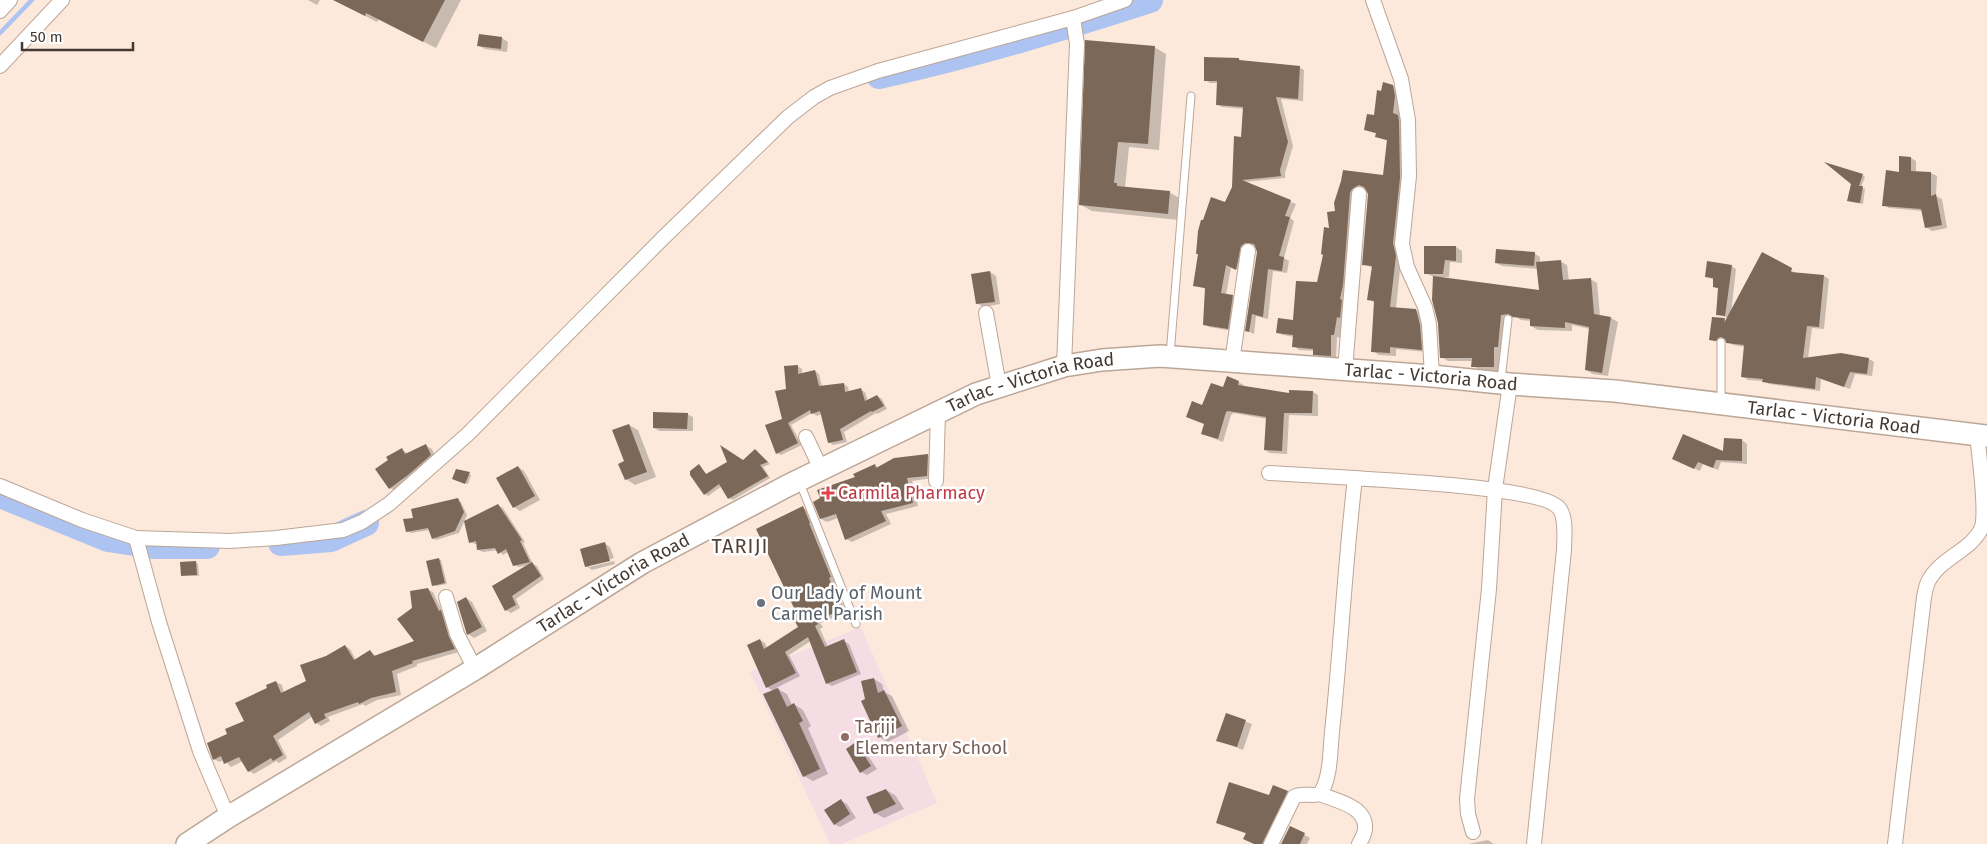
<svg xmlns="http://www.w3.org/2000/svg" width="1987" height="844" font-family="'Fira Sans',sans-serif">
<rect width="100%" height="100%" fill="#fce9dc"/>
<!-- education -->
<path fill="#f6dce3" d="M861 627 937 803 842 844H830L750 672Z"/>
<!-- shadow -->
<g fill="#0003">
<path d="M308 0H320L317 5Z"/>
<path d="M334 0H461L436 48 379 19 377 22Z"/>
<path d="M502 38 508 42 507 52 485 49 479 46Z"/>
<path d="M1154 47 1166 54 1159 150 1129 147 1125 188 1169 192 1181 199 1179 220 1092 211 1081 205Z"/>
<path d="M1239 59 1242 61 1299 67 1304 70 1303 101 1281 99 1293 146 1285 173V178L1244 182 1296 204 1290 218 1294 221 1284 258 1289 261 1287 273 1273 271 1268 319 1256 316 1254 334 1247 331 1258 252 1255 245 1246 248 1241 271 1231 267 1226 295 1237 299 1233 331 1209 327 1204 324 1206 289 1194 285 1199 255 1233 187 1242 138 1244 109 1222 107 1217 104 1218 83H1210L1205 80Z"/>
<path d="M1393 86 1399 90 1400 100 1399 116 1404 119 1401 260 1396 308 1416 310 1422 314 1427 352 1396 349V356L1379 355 1373 351 1375 303 1369 299 1373 268 1363 264 1369 194 1366 188 1361 189 1340 338 1337 337 1336 359 1321 357 1315 354V351L1299 350 1294 346V337L1283 335 1277 332 1294 322 1318 284 1330 229 1337 212 1343 181 1385 176 1388 141 1382 139 1376 136 1377 134 1365 129 1375 117 1382 92Z"/>
<path d="M1911 158 1916 161V173H1931L1937 176 1936 196 1942 199 1947 228 1932 231 1926 227 1923 211 1889 208 1884 205 1900 173Z"/>
<path d="M1862 175 1865 177 1861 187 1865 189 1863 204 1851 202 1849 201Z"/>
<path d="M1456 247 1462 251V263L1450 262 1449 277H1439V278L1541 291 1538 269 1502 266 1496 263 1534 253 1540 257V263L1560 261 1567 265 1569 281 1590 279 1597 283 1600 316 1611 318 1618 322 1608 376 1593 374 1586 370 1590 329 1572 325V331L1538 330 1531 326V321L1521 320 1516 317 1507 319 1505 351 1501 350 1500 371 1480 370 1473 366V361H1448L1441 357 1434 277 1425 273Z"/>
<path d="M1763 254 1797 274 1824 276 1829 279 1824 329 1812 328 1808 359 1841 355 1869 359 1874 362 1872 376 1855 374 1850 389 1821 379 1820 391 1769 384 1764 381 1748 380 1743 377 1745 347 1733 345 1727 342V339L1721 343 1711 340 1724 320 1727 321 1728 318 1718 314 1719 289 1714 287V280L1707 277 1731 266 1736 269 1731 314Z"/>
<path d="M990 272 996 276 1000 304 984 307 978 304Z"/>
<path d="M797 366 802 369V374L815 371 819 374 822 387 844 384 848 387 849 392 860 389 865 392 868 401 877 396 882 399 887 409 877 414 876 413 844 432 847 442 833 445 829 442 822 414 817 416 812 413 791 425 802 445 781 455 777 453 787 390Z"/>
<path d="M1238 382 1244 385 1243 387 1291 394 1313 392 1318 395V416L1289 415 1287 454 1270 453 1265 450 1267 419 1234 413 1231 415 1223 442 1202 434 1205 424 1203 407 1224 389Z"/>
<path d="M687 414 693 417V431H660L654 428Z"/>
<path d="M629 425 638 430 656 477 635 485 626 479Z"/>
<path d="M1725 439 1742 440 1747 444V464L1721 462 1718 470 1703 464 1700 471 1678 461 1724 453Z"/>
<path d="M426 446 432 449 436 459 396 491 390 488 402 450 409 454Z"/>
<path d="M756 451 770 464 763 467 770 478 733 500 729 498 722 486 708 496 705 494 699 466 707 475 744 461Z"/>
<path d="M928 455 933 458V478L912 481 918 506 886 514 891 524 852 542 846 539 838 518 827 522 821 519 856 478 875 465 879 468Z"/>
<path d="M518 467 524 471 540 500 520 511 514 507Z"/>
<path d="M469 474 471 475 468 484 456 480Z"/>
<path d="M457 500 461 502 467 515 459 533 436 540 433 538 430 530 411 533 407 531 414 518Z"/>
<path d="M498 505 503 508 525 542 523 543 533 564 537 566 544 579 516 599 520 608 511 613 506 610 494 586 528 565 519 567 514 565 508 552 503 555 498 550 483 552 479 550 478 544H475L470 542Z"/>
<path d="M803 508 808 510 814 526H813L836 579 834 580 846 613 820 623 823 627 820 629 828 647 844 641 849 644 861 674 832 686 827 683 811 641 789 655 800 676 776 688 787 694 792 705 794 704 803 710 811 726 808 728 828 774 813 781 804 776 773 691 767 687 760 640 765 643 767 648 800 628 795 608Z"/>
<path d="M604 543 610 547 614 558 589 565V567L614 561 615 564 592 570 586 566Z"/>
<path d="M438 559 441 560 447 584 436 586 433 585Z"/>
<path d="M196 562 198 564 199 576 182 575Z"/>
<path d="M427 589 433 592 443 613 446 615 459 652 417 664V666L397 674 401 695 377 700 365 706 363 704 328 717 330 721 321 726 316 723 313 716 278 740 287 758 279 763 276 761 254 774 249 771 243 761 231 767 224 760 219 762 214 759 229 734 245 721 268 689 276 682 282 685 284 693 308 681 326 657 345 646 350 649 356 660 370 651 376 656 416 642 414 609Z"/>
<path d="M466 598 472 602 487 631 474 638 468 634 458 602Z"/>
<path d="M874 679 882 684 884 692 892 696 909 731 888 742 879 737 867 700Z"/>
<path d="M1227 715 1252 724 1243 750 1218 740Z"/>
<path d="M857 744 862 747 877 769 867 775 861 772Z"/>
<path d="M1273 786 1295 796 1270 844H1255L1247 834 1217 823 1269 796Z"/>
<path d="M886 790 895 795 904 809 884 818 875 813Z"/>
<path d="M841 801 847 804 856 818 840 827 834 824Z"/>
<path d="M1290 827 1310 838 1307 844H1282Z"/>
<path d="M1488 840 1494 844H1468Z"/>
</g>
<g fill="none" stroke-linecap="round" stroke-linejoin="round">
<!-- stream -->
<path stroke="#adc3f2" stroke-width="4.5" d="M0 33 32 0"/>
<!-- river -->
<g stroke="#adc3f2" stroke-width="26">
<path d="M879 76C971 56 1061 29 1150 0"/>
<path d="M0 495 108 539 153 546H207"/>
<path d="M281 543 331 539 366 523"/>
</g>
</g>
<!-- building -->
<g fill="#7c6858">
<path d="M333 0H445L423 42 366 13 365 16Z"/>
<path d="M479 34 502 37 501 49 477 46Z"/>
<path d="M1085 40 1155 46 1148 144 1118 142 1114 183H1117V186L1170 191 1168 214 1079 205Z"/>
<path d="M1204 57 1239 58V60L1300 66 1298 99 1276 97 1288 142 1280 170 1281 176 1242 180 1291 200 1285 216 1290 217 1279 256 1284 257 1282 271 1268 269 1263 317 1252 314 1249 332 1245 331 1257 252 1254 244 1245 243 1241 246 1236 270 1226 265 1221 293 1233 295 1228 329 1203 325 1205 288 1193 286 1198 254H1196L1198 231 1201 220H1203L1211 197 1225 202 1232 187 1234 136 1241 137 1243 107 1216 105 1217 81H1204Z"/>
<path d="M1383 82 1393 85 1395 96 1393 113 1398 115 1399 121 1400 178 1393 243 1396 256 1390 307 1416 309 1420 325 1422 350 1390 347V353L1371 352 1374 301 1367 300 1372 266 1362 265 1368 194 1364 187 1359 185 1352 189 1350 193 1343 285 1340 299 1342 300 1340 318 1337 317 1334 335H1331V356L1313 355V349L1292 347 1293 335 1276 333 1278 318 1293 320 1296 281 1317 282 1323 255 1321 254 1324 227 1329 228 1327 212 1335 211 1334 203 1341 181 1343 170 1383 175 1387 140 1375 137 1376 133 1364 130 1367 114 1374 115 1377 90 1381 91Z"/>
<path d="M1899 156 1911 157V171L1931 172V196L1936 194 1942 225 1925 228 1921 209 1882 206 1886 170 1899 172Z"/>
<path d="M1824 162 1863 174 1859 186H1863L1860 203 1847 201 1851 184Z"/>
<path d="M1424 246H1456V261L1445 260 1443 274H1424Z"/>
<path d="M1496 249 1535 252 1534 266 1495 263Z"/>
<path d="M1762 252 1792 268 1791 272 1824 275 1819 327 1807 326 1803 358 1841 353 1869 358 1867 374 1850 372 1844 387 1816 377 1815 389 1762 382 1763 379 1741 377 1744 345 1726 343 1725 339 1721 337 1718 338 1716 341 1709 340 1712 317 1725 318 1724 323Z"/>
<path d="M1561 260 1563 280 1591 278 1594 314 1611 317 1602 373 1585 370 1589 327 1565 322V328L1530 326V319L1513 317 1508 314 1501 315 1498 347H1494V367H1471L1472 358H1440L1438 323 1432 300 1433 276 1539 290 1536 262Z"/>
<path d="M1707 261 1732 265 1725 316 1716 315 1718 288 1713 287V278L1705 277Z"/>
<path d="M990 271 995 302 976 304 971 274Z"/>
<path d="M798 365V374L815 370 819 386 844 383 845 392 861 388 865 401 877 395 884 406 872 412 871 411 840 429 843 440 828 443 820 411 811 414 810 410 788 423 798 443 776 454 765 425 782 419 775 391 786 389 784 366Z"/>
<path d="M1227 376 1239 381 1238 385 1289 393V390L1313 391 1312 413H1284L1282 451 1264 450 1266 417 1228 411 1226 412 1218 439 1201 434 1204 424 1186 417 1192 401 1202 405 1211 383 1223 387Z"/>
<path d="M653 412 688 413 687 429 653 428Z"/>
<path d="M629 424 647 472 625 480 618 464 624 461 612 430Z"/>
<path d="M1683 434 1723 451 1724 438 1742 439V461L1716 460 1713 468 1698 462 1694 469 1672 459Z"/>
<path d="M426 444 431 455 408 475 389 489 375 469 388 460 386 457 402 448 405 454Z"/>
<path d="M720 445 743 460 755 449 768 462 760 465 768 476 728 499 719 484 704 495 690 475V471L699 464 706 474 727 462Z"/>
<path d="M928 454 927 476 907 478 913 503 881 511 886 521 845 540 836 514 820 519 813 502 820 498 817 490 855 477 853 474 875 464 876 468 894 458Z"/>
<path d="M518 466 535 496 513 508 496 478Z"/>
<path d="M456 469 470 472 465 484 452 479Z"/>
<path d="M458 498 464 512 455 531 432 539 428 528 406 532 403 519 413 518 411 509Z"/>
<path d="M498 504 522 540 520 541 530 562 513 566 506 549 498 554 495 548 477 550 476 541 469 543 464 521Z"/>
<path d="M803 506 810 523H809L831 577 829 578 842 610 816 620 818 624 815 626 825 647 844 639 857 672 826 684 808 637 785 652 796 673 766 688 747 645 760 639 764 649 798 627 789 610 794 608 756 529Z"/>
<path d="M605 542 610 561 585 567 580 549Z"/>
<path d="M439 558 445 583 432 586 426 561Z"/>
<path d="M196 561 197 575 181 576 180 562Z"/>
<path d="M532 562 541 576 512 596 516 605 505 611 492 586Z"/>
<path d="M428 588 439 611 441 610 449 637 455 649 412 661 413 663 392 671 396 692 371 698 359 704 358 702 324 714 326 718 315 724 309 712 273 736 283 755 273 761 271 758 248 772 239 757 224 764 221 756 213 760 207 743 227 734 225 729 244 721 235 703 267 688 266 685 276 681 281 693 306 681 300 665 326 656 345 645 354 660 370 650 374 656 414 641 397 619 412 608 410 591Z"/>
<path d="M466 597 482 627 467 635 457 602Z"/>
<path d="M874 678 878 693 884 690 902 726 878 738 861 701 865 699 861 681Z"/>
<path d="M778 688 787 707 794 703 803 721 799 723 820 769 803 777 763 694Z"/>
<path d="M1226 713 1246 720 1237 747 1216 741Z"/>
<path d="M856 742 871 766 860 773 846 749Z"/>
<path d="M1229 782 1269 795 1273 785 1288 791 1262 844H1254L1243 839 1246 833 1216 823Z"/>
<path d="M886 789 896 804 874 814 866 797Z"/>
<path d="M841 799 850 814 834 825 824 810Z"/>
<path d="M1290 826 1305 833 1300 844H1281Z"/>
</g>
<g fill="none" stroke-linecap="round" stroke-linejoin="round">
<!-- service casing -->
<g stroke="#bca696" stroke-width="9">
<g id="service">
<path d="M1721 342V401"/>
<path d="M1170 355 1191 96"/>
<path d="M1501 380 1508 319"/>
<path d="M800 483 856 624"/>
</g>
</g>
<!-- minor casing -->
<g stroke="#bca696" stroke-width="16">
<g id="minor">
<path d="M1373 0 1401 79 1408 120 1409 176 1402 244 1407 267 1425 307 1429 324 1432 376"/>
<path d="M0 11 10 0"/>
<path d="M0 66 62 0"/>
<path d="M986 313 999 386"/>
<path d="M1232 362 1248 251"/>
<path d="M1064 366 1077 44 1073 18 1125 0"/>
<path d="M1345 370 1359 194"/>
<path d="M806 437 821 469"/>
<path d="M1269 473 1355 478"/>
<path d="M936 481 938 412"/>
<path d="M0 486 82 520 136 538 159 622 200 751 228 817"/>
<path d="M136 538 230 541 276 538 343 530 362 522 389 504 468 434 664 237 788 117 814 97 830 88 878 71 1073 18"/>
<path d="M446 597 457 634 475 669"/>
<path d="M1320 794C1336 801 1367 806 1365 829 1365 834 1361 840 1359 844"/>
<path d="M1473 832 1468 814 1467 799 1489 589 1495 489 1510 384"/>
<path d="M1271 844 1294 797C1302 792 1312 797 1320 794 1331 778 1330 751 1332 732 1341 647 1345 563 1355 478 1389 481 1542 487 1559 508 1567 518 1564 538 1564 550L1534 844"/>
<path d="M1895 844 1924 597C1925 592 1926 586 1928 582 1939 558 1972 551 1982 527 1987 509 1979 456 1977 434"/>
</g>
</g>
<!-- primary casing -->
<g stroke="#bca696" stroke-width="24">
<g id="primary">
<path id="s1" d="M187 844 228 817 475 669 642 563 787 486 976 394 1064 366 1102 360 1160 356 1432 376 1510 384 1615 391 1987 436"/>
</g>
</g>
<!-- service -->
<use href="#service" stroke="#fff" stroke-width="7"/>
<!-- minor -->
<use href="#minor" stroke="#fff" stroke-width="14"/>
<!-- primary -->
<use href="#primary" stroke="#fff" stroke-width="21"/>
</g>
<!-- markers -->
<path fill="#e0444e" stroke="#fff" stroke-width="2" d="M825.5 485.5h5v5h5v5h-5v5h-5v-5h-5v-5h5z"/>
<circle fill="#6b7280" stroke="#fff" stroke-width="2" cx="761" cy="603" r="5"/>
<circle fill="#8d6e63" stroke="#fff" stroke-width="2" cx="845" cy="737" r="5"/>
<g text-anchor="middle" dominant-baseline="central" stroke-width="5" stroke-linejoin="round" paint-order="stroke">
<!-- street labels -->
<g font-size="18" fill="#433a33" stroke="#fff">
<text stroke="none"><textPath href="#s1" startOffset="1370">Tarlac - Victoria Road</textPath></text>
<text stroke="none"><textPath href="#s1" startOffset="965">Tarlac - Victoria Road</textPath></text>
<text stroke="none"><textPath href="#s1" startOffset="1775">Tarlac - Victoria Road</textPath></text>
<text stroke="none"><textPath href="#s1" startOffset="500">Tarlac - Victoria Road</textPath></text>
</g>
<!-- health labels -->
<g font-size="18" fill="#be3a42" stroke="#fff" text-anchor="start">
<text x="838" y="493">Carmila Pharmacy</text>
</g>
<!-- worship labels -->
<g font-size="18" fill="#5b616d" stroke="#fff" text-anchor="start">
<text x="771" y="593">Our Lady of Mount<tspan x="771" dy="21">Carmel Parish</tspan></text>
</g>
<!-- education labels -->
<g font-size="18" fill="#785e54" stroke="#fff" text-anchor="start">
<text x="855" y="727">Tariji<tspan x="855" dy="21">Elementary School</tspan></text>
</g>
<!-- quarter labels -->
<g font-size="20" letter-spacing="1" fill="#534133" stroke="#fff">
<text x="740" y="546">TARIJI</text>
</g>
</g>
<!-- scale -->
<path d="M22 42v8h111v-8" fill="none" stroke="#433a33" stroke-width="2.5"/>
<text x="30" y="42" font-size="15" fill="#433a33" stroke="#ffffff" stroke-width="4" paint-order="stroke">50 m</text>
</svg>
